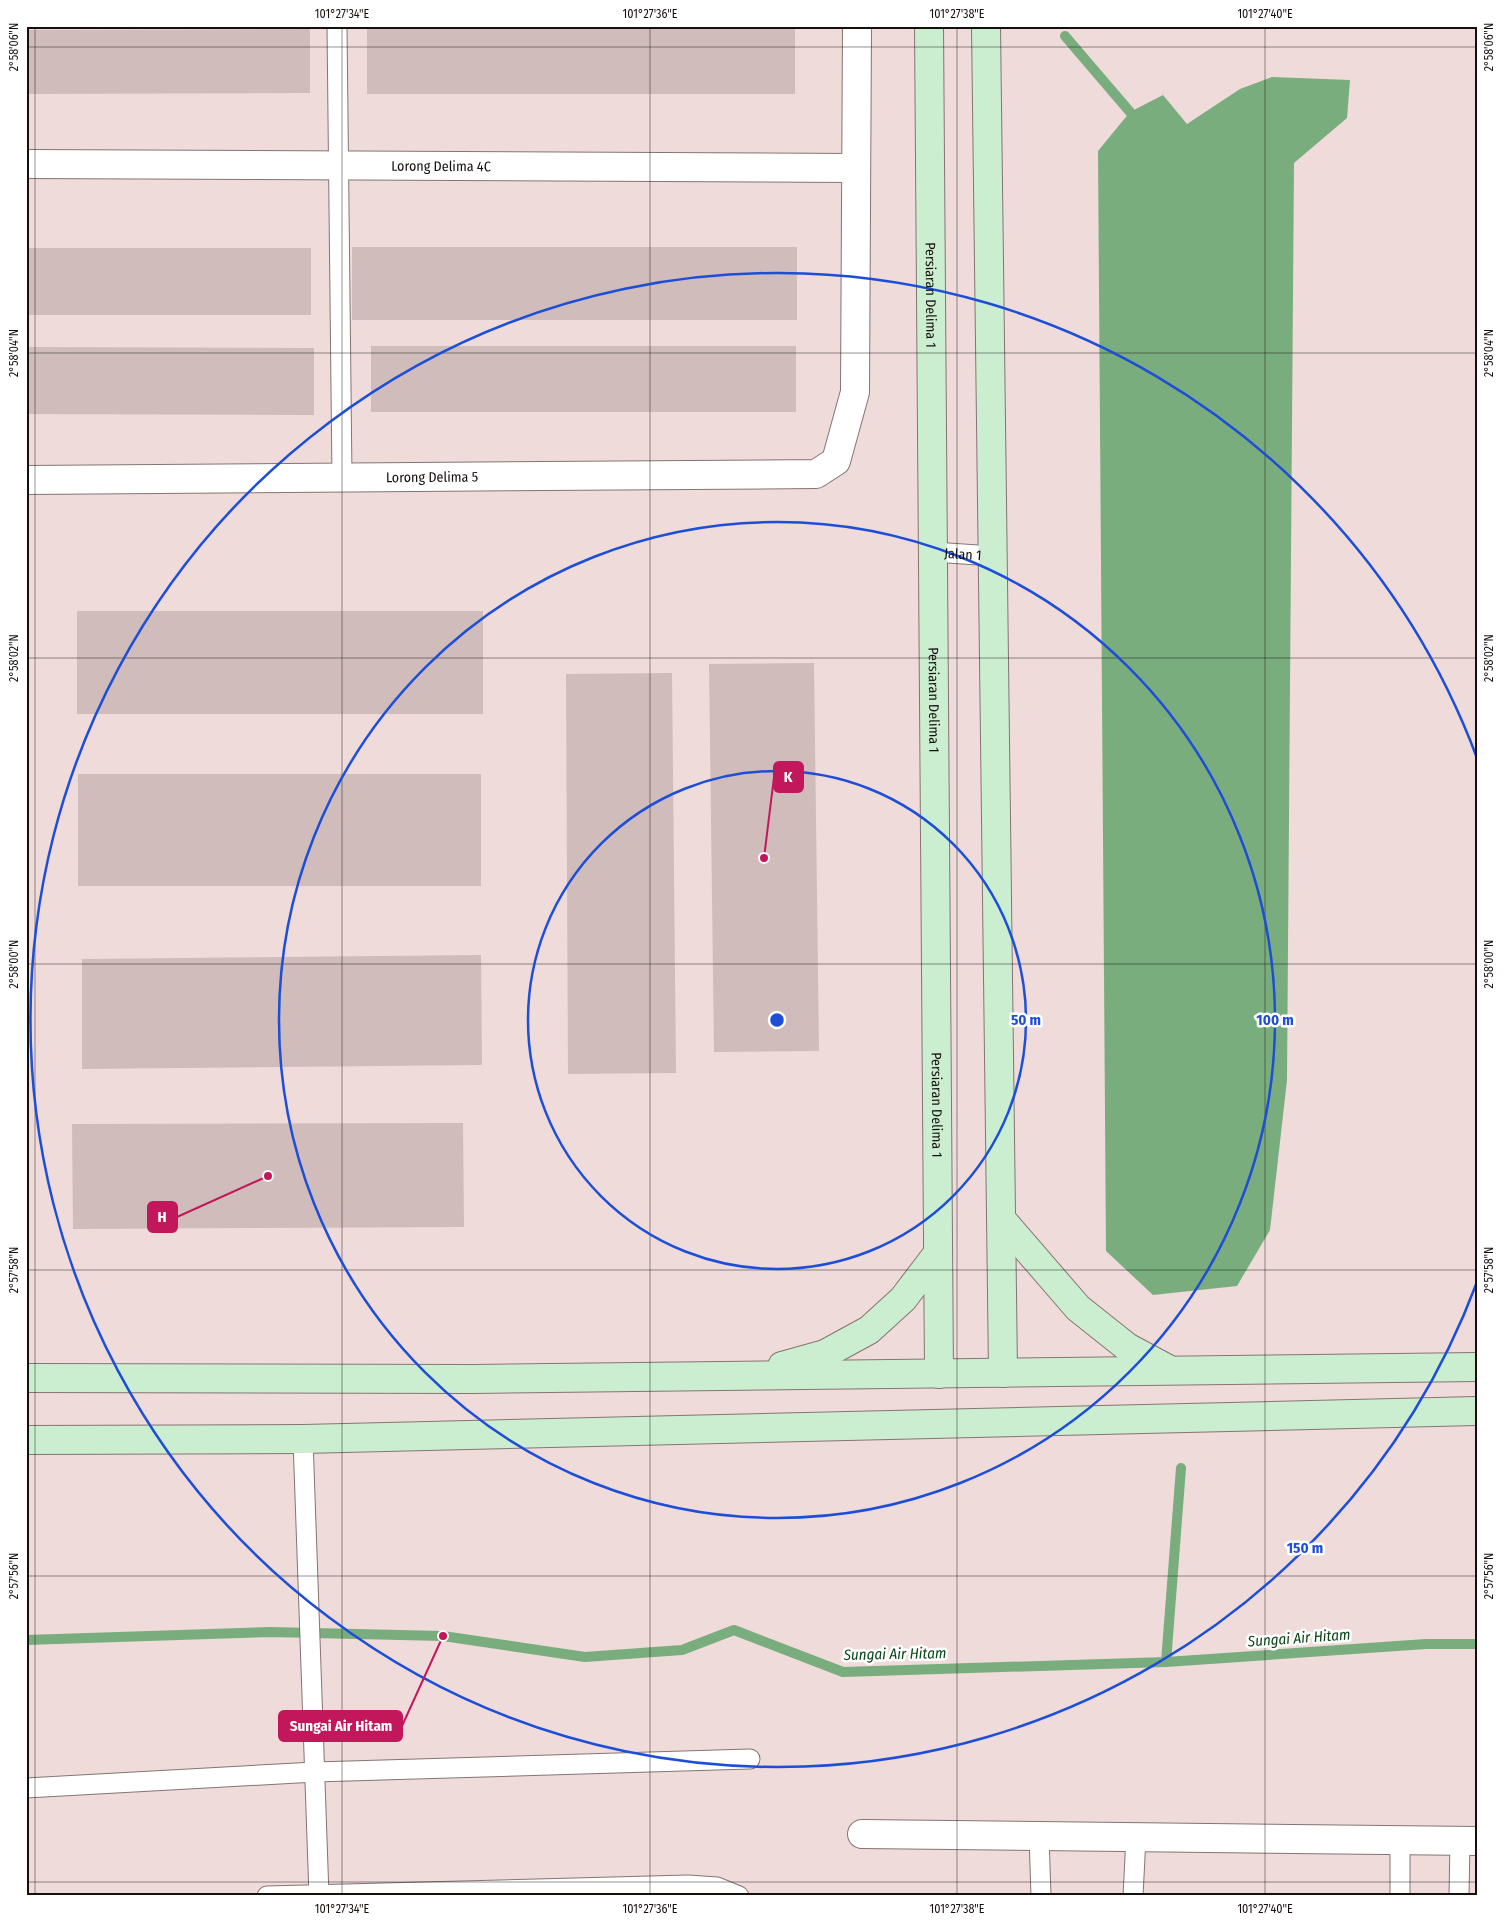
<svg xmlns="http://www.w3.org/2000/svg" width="1503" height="1922" font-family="'Fira Sans Condensed',sans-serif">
<rect width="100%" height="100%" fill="#efdbda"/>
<!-- green -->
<path fill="#f7bbb8" d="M26 692 29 1117H26Z"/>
<!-- water -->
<path fill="#7aad7e" d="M1272 77 1350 80 1347 118 1294 163 1287 1080 1270 1230 1237 1286 1153 1295 1106 1251 1098 151 1130 112 1163 95 1187 124 1240 89Z"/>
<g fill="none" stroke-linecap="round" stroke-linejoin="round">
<!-- stream -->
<g stroke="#7aad7e" stroke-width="10">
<path d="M1065 36 1130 112"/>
<path d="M26 1640 270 1632 443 1636 585 1657 682 1650 734 1630 843 1672 1166 1662 1426 1644H1477"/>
<path d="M1166 1662 1181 1468"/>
</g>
</g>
<!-- building -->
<g fill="#d0bcbb">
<rect x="367" y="28" width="428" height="66"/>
<path d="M310 29V93L26 94V30Z"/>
<rect x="352" y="247" width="445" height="73"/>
<rect x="26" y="248" width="285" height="67"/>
<rect x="371" y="346" width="425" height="66"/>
<path d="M26 347 314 348V415L26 414Z"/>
<rect x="77" y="611" width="406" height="103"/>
<path d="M814 663 819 1051 714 1052 709 664Z"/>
<path d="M672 673 676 1073 568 1074 566 674Z"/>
<rect x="78" y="774" width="403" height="112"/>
<path d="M481 955 482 1065 82 1069V959Z"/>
<path d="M463 1123 464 1227 73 1229 72 1124Z"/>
</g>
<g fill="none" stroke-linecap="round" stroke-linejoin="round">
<!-- lane casing -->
<g stroke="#867473" stroke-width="21">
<g id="lane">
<path d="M337 26 342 478"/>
<path id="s1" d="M933 552 993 556"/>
<path d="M303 1439 319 1896"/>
<path d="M26 1788 315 1772 750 1759"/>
<path d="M1039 1836 1041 1896"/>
<path d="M1400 1840V1896"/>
<path d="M267 1896 688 1885 717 1887 739 1896"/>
<path d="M1133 1896 1136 1837"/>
<path d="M1459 1896 1460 1841"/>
</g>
</g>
<!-- street casing -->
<g stroke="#867473" stroke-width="30">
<g id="street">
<path id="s2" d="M26 164 856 168"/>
<path id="s3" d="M26 480 816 474 836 461 855 392 857 26"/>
<path d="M862 1834 1477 1841"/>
</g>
</g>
<!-- secondary casing -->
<g stroke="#867473" stroke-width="30">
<g id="secondary">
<path id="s4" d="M929 26 939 1374"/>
<path d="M986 26 1003 1373"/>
<path d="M1002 1220 1078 1308 1127 1347 1170 1370"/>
<path d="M782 1366 825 1354 869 1330 903 1299 938 1253"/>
<path d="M26 1378 473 1379 1477 1367"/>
<path d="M26 1440 303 1439 1477 1411"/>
</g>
</g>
<!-- lane -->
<use href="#lane" stroke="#fff" stroke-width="19"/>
<!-- street -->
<use href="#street" stroke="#fff" stroke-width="28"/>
<!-- secondary -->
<use href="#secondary" stroke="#cbeed0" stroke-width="28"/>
</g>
<!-- ticks -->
<path fill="none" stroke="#150f0e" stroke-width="1" stroke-opacity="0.45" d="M35 26V1896M342 26V1896M650 26V1896M957 26V1896M1265 26V1896M26 47H1477M26 353H1477M26 658H1477M26 964H1477M26 1270H1477M26 1576H1477M26 1882H1477"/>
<!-- distance rings -->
<g fill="none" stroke="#1d4ed8" stroke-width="2.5">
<circle cx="777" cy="1020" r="249"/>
<circle cx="777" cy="1020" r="498"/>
<path d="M1477 1282A747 747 0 1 1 1477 758"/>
</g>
<g text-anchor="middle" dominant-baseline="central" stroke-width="5" stroke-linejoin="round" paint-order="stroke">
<!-- street labels -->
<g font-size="14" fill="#150f0e" stroke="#fff">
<text stroke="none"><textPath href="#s2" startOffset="415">Lorong Delima 4C</textPath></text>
<text stroke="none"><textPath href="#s4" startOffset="269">Persiaran Delima 1</textPath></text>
<text stroke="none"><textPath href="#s3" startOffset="406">Lorong Delima 5</textPath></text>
<text stroke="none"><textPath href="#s1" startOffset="30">Jalan 1</textPath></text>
<text stroke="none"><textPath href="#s4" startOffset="674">Persiaran Delima 1</textPath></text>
<text stroke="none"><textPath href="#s4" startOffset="1079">Persiaran Delima 1</textPath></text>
</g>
<!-- water labels -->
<g font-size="15" font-style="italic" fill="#0b4518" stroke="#fff">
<text transform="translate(1299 1638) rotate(-4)">Sungai Air Hitam</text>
<text transform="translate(895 1654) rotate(-1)">Sungai Air Hitam</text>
</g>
</g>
<circle cx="777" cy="1020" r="8" fill="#1d4ed8" stroke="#fff" stroke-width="2.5"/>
<g font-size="15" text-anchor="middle" font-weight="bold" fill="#1d4ed8" stroke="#fff" stroke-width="5" stroke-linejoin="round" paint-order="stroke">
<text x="1026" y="1025">50 m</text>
<text x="1275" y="1025">100 m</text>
<text x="1305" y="1553">150 m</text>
</g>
<!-- callouts -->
<path fill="none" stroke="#c2185b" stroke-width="2" d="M764 858L774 777M268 1176L177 1217M443 1636L402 1726"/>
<g fill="#c2185b" stroke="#fff" stroke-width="2">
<circle cx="764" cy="858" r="5"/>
<circle cx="268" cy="1176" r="5"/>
<circle cx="443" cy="1636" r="5"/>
</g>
<g fill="#c2185b" stroke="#c2185b" stroke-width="2">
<rect x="774" y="762" width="29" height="30" rx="5"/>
<rect x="148" y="1202" width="29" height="30" rx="5"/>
<rect x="279" y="1711" width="123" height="30" rx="5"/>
</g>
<g font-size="15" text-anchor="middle" font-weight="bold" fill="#fff">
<text x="788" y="782">K</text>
<text x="162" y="1222">H</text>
<text x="341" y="1731">Sungai Air Hitam</text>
</g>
<!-- border -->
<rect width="1503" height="1922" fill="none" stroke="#ffffff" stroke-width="55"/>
<rect x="28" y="28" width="1448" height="1866" fill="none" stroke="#150f0e" stroke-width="2"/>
<g font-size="12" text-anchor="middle" fill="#150f0e">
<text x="342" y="18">101°27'34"E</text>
<text x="650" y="18">101°27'36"E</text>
<text x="957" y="18">101°27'38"E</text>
<text x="1265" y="18">101°27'40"E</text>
<text transform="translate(14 47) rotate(-90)" y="4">2°58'06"N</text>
<text transform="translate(1489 47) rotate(-90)" y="4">2°58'06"N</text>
<text transform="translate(14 353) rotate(-90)" y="4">2°58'04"N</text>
<text transform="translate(1489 353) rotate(-90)" y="4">2°58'04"N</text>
<text transform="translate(14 658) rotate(-90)" y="4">2°58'02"N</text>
<text transform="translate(1489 658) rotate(-90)" y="4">2°58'02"N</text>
<text transform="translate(14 964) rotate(-90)" y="4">2°58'00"N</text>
<text transform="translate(1489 964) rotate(-90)" y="4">2°58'00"N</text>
<text transform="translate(14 1270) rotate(-90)" y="4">2°57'58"N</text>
<text transform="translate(1489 1270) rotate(-90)" y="4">2°57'58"N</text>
<text transform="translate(14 1576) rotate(-90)" y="4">2°57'56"N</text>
<text transform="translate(1489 1576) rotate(-90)" y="4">2°57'56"N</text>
<text x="342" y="1913">101°27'34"E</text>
<text x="650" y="1913">101°27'36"E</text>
<text x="957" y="1913">101°27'38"E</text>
<text x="1265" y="1913">101°27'40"E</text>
</g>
</svg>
